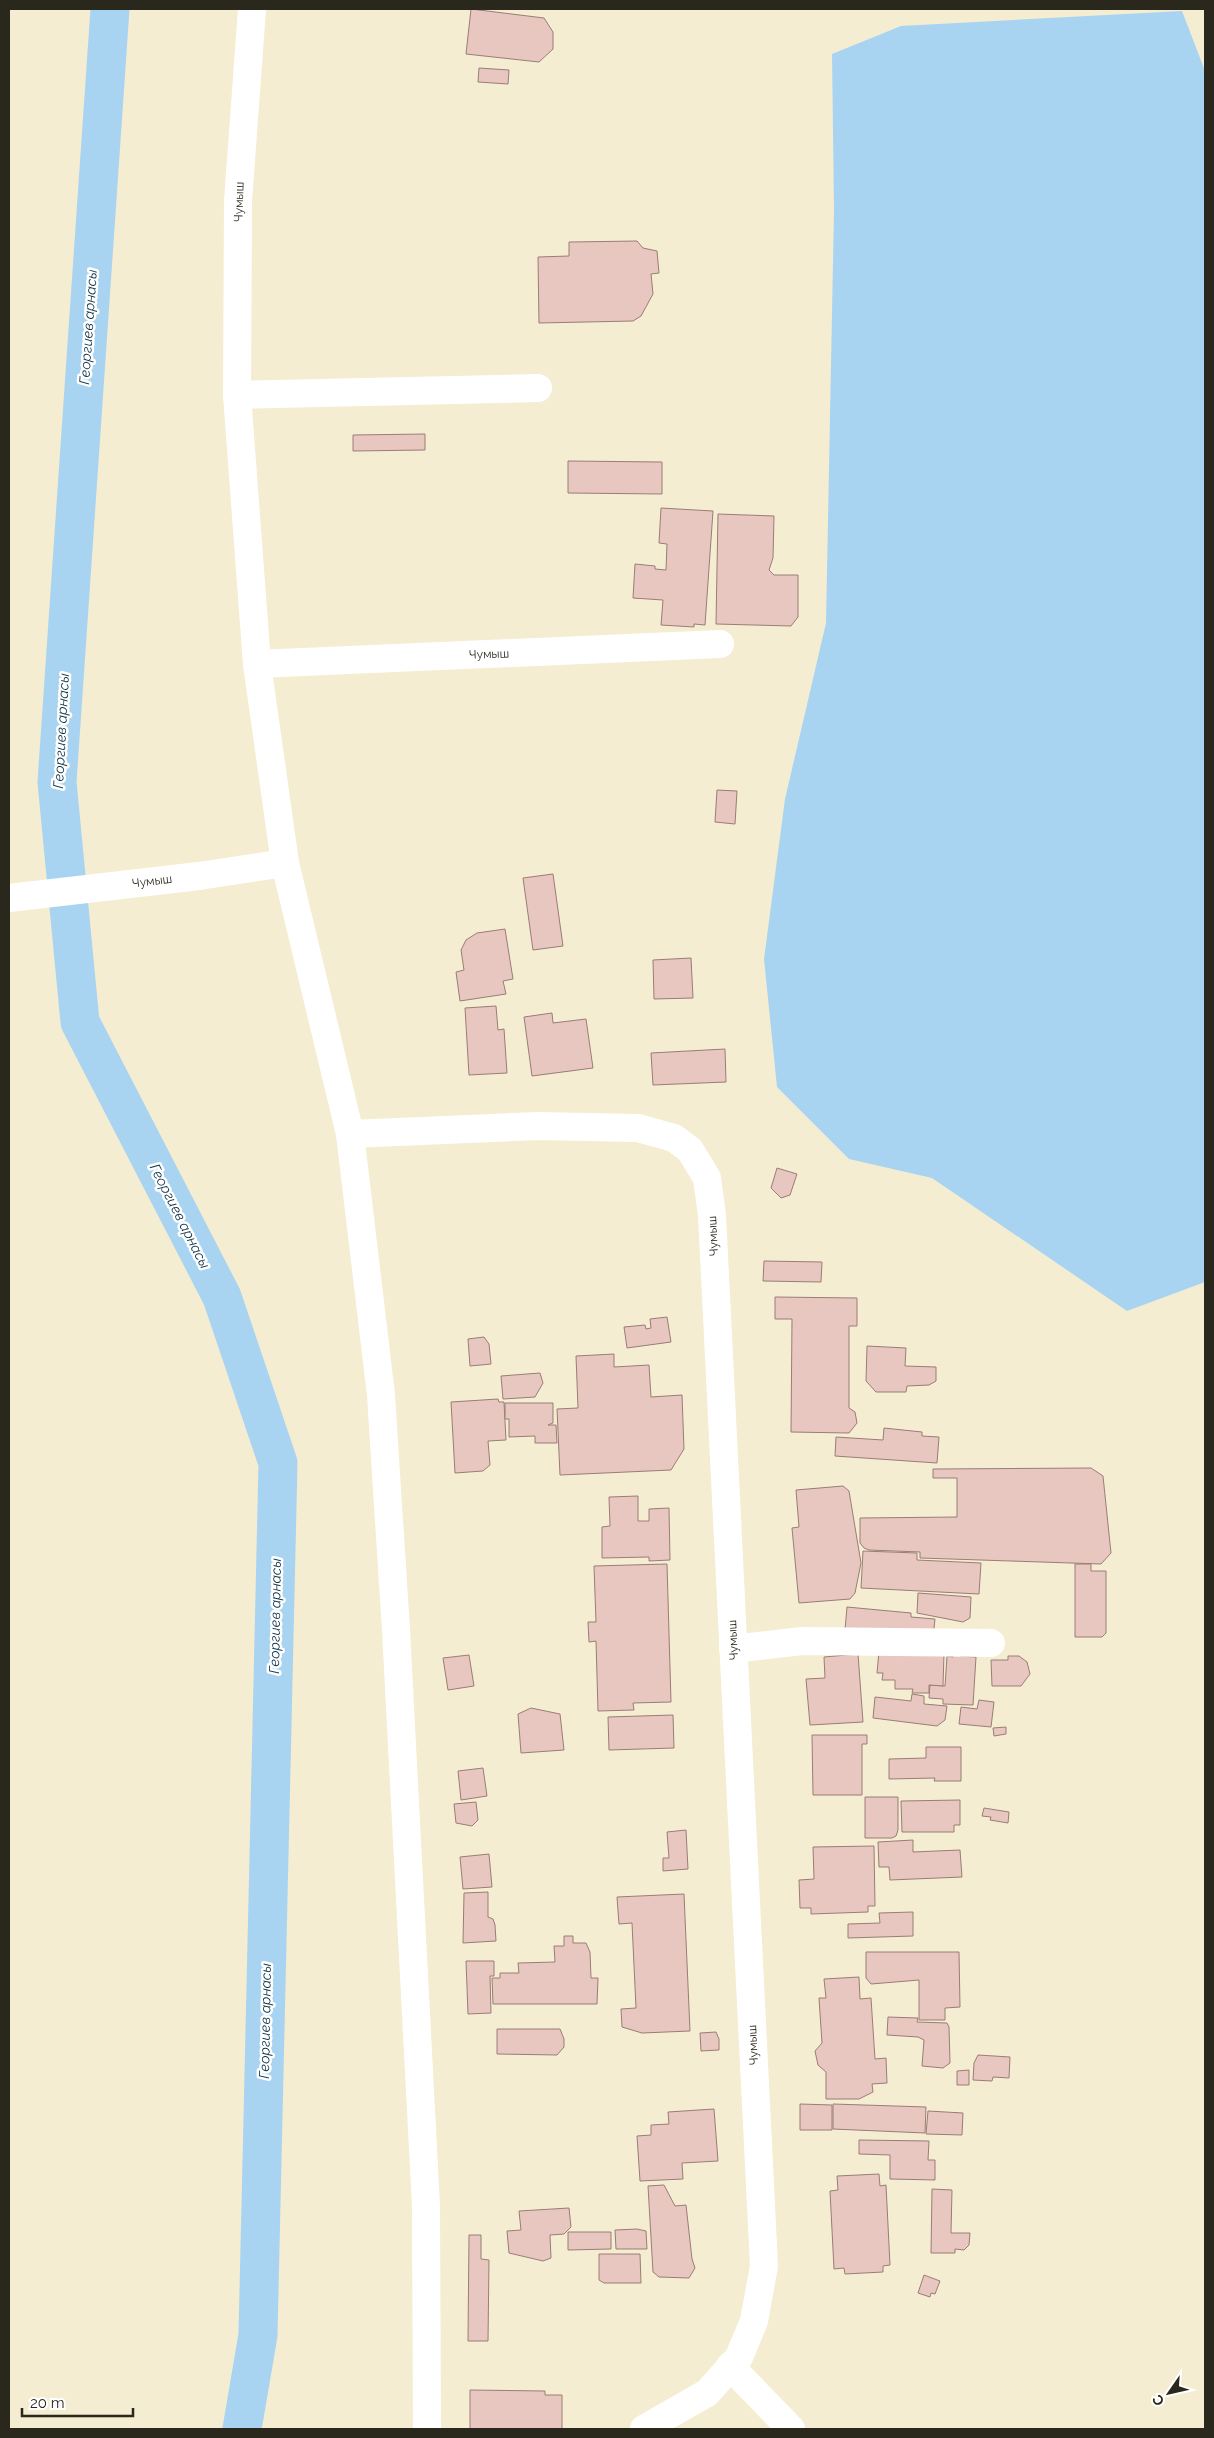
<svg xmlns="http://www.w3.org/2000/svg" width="1214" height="2438" font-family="Raleway,sans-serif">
<rect width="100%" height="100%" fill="#f5edd1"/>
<!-- water -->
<path fill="#a8d4f2" d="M1182 11 1205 71V1282L1127 1311 932 1178 849 1159 777 1087 764 959 785 799 826 623 834 210 832 54 901 26Z"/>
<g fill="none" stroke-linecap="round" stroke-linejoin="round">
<!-- canal -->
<path stroke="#a8d4f2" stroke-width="39" d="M110 9 57 782 80 1022 222 1297 278 1463 258 2335 242 2429"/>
</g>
<!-- building -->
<g fill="#e7c7c0" stroke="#9a7d76">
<path d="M471 9 544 18 553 32V49L539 62 466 54Z"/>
<path d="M479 68 509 70 508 84 478 82Z"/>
<path d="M637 241 643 248 657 251 659 273 651 274 653 294 641 316 633 321 539 323 538 257 569 256V242Z"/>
<path d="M425 434V450L353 451V435Z"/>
<path d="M568 461 662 462V494L568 493Z"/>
<path d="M661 508 713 511 705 625 694 624V627L661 625 663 600 633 598 635 564 655 566V569L666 570 667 544 659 543Z"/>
<path d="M718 514 774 516 773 558 769 570 774 575H798V617L791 626 716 624Z"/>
<path d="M717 790 737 791 735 824 715 822Z"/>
<path d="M553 874 563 946 533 950 523 878Z"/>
<path d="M505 929 513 979 503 981 506 994 460 1001 456 972 464 970 461 950 466 940 477 933Z"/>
<path d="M691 958 693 998 654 999 653 960Z"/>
<path d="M496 1006 498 1030 504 1029 507 1073 469 1075 465 1008Z"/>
<path d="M552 1013 553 1023 586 1019 593 1068 532 1076 524 1017Z"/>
<path d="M725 1049 726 1082 653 1085 651 1053Z"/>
<path d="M777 1168 797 1174 790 1195 781 1198 771 1188Z"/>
<path d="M764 1261 822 1262 821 1282 763 1281Z"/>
<path d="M775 1297 857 1298V1326H849V1408L855 1412 857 1423 849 1433 791 1432 792 1319H775Z"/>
<path d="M667 1317 671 1342 627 1348 624 1327 645 1325 646 1329 651 1328 650 1319Z"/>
<path d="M484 1337 489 1344 491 1364 470 1366 468 1339Z"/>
<path d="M867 1346 906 1348 905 1366 936 1367V1381L929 1385 907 1386 906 1392H876L866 1381Z"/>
<path d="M614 1354V1367L649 1365 651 1397 682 1395 684 1449 671 1470 560 1475 557 1409 578 1408 576 1356Z"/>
<path d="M540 1373 543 1383 535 1397 503 1399 501 1376Z"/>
<path d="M498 1399 499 1402H504L506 1440 488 1441 490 1465 483 1471 455 1473 451 1402Z"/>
<path d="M505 1403H553V1423L548 1425H556L557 1443H535V1436L509 1437V1419H505Z"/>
<path d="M884 1428 922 1432V1436L939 1437 937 1463 835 1456 836 1437 883 1440Z"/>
<path d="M1091 1468 1103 1476 1111 1553 1101 1564 920 1558V1552L869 1550 864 1548 860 1543V1518L957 1517V1478H933V1469Z"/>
<path d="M843 1486 849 1491 861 1563 855 1593 850 1599 799 1603 792 1528 799 1527 796 1490Z"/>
<path d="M638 1496V1521H649V1509L669 1508 670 1560 649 1561V1557L602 1558V1527L610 1526 609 1497Z"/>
<path d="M863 1551 917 1553V1560L981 1563 979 1594 861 1588Z"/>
<path d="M667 1564 671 1702 633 1703 634 1710 598 1711 596 1641 589 1642 588 1622H596L594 1566Z"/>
<path d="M1075 1564H1091V1571H1106V1633L1102 1637H1075Z"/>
<path d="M918 1593 971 1597 970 1618 963 1622 917 1613Z"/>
<path d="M847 1607 911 1613V1617L935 1619 933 1638 845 1630Z"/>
<path d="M953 1649 960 1656 976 1657 973 1705 943 1704V1699L929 1698 930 1685 945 1686 947 1656 953 1657Z"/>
<path d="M879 1651 944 1654 943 1686 929 1685V1693H912L913 1689H895V1680H882L883 1673H877Z"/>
<path d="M858 1654 863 1722 810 1725 806 1679 825 1678 824 1657Z"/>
<path d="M469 1655 474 1686 448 1690 443 1658Z"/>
<path d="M1008 1656H1019L1027 1662 1030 1674 1021 1686H992L991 1660H1008Z"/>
<path d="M912 1694 924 1696V1704L947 1706 945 1720 937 1726 873 1718 875 1697 911 1701Z"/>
<path d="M979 1700 994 1702 991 1727 959 1724 961 1707 977 1709Z"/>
<path d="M531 1708 560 1714 564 1750 521 1753 518 1714Z"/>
<path d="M673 1715 674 1748 609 1750 608 1717Z"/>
<path d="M1006 1727V1734L994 1736 993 1728Z"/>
<path d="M812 1735H867V1744H862V1795H813Z"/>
<path d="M926 1747H961V1781H934L935 1778 889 1779V1759L926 1758Z"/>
<path d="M483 1768 487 1796 461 1800 458 1771Z"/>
<path d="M865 1797H898V1830L896 1836 892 1838H865Z"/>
<path d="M960 1800V1825H954V1832H902L901 1801Z"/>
<path d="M476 1802 478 1820 472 1826 456 1823 454 1804Z"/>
<path d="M984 1808 1009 1812 1008 1823 990 1820 991 1817 982 1816Z"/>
<path d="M686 1830 688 1869 663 1871V1858H669L667 1832Z"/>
<path d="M913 1840V1852L960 1850 962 1877 890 1880 889 1867H879L878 1842Z"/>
<path d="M874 1846 875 1906H868V1912L811 1914V1908H800L799 1880 814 1879 813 1847Z"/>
<path d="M489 1854 492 1887 463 1889 460 1857Z"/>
<path d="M488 1892V1917L493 1919 495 1925 496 1941 463 1943 464 1893Z"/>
<path d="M684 1894 690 2031 642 2033 622 2027 621 2009 636 2008 632 1923 619 1924 617 1897Z"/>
<path d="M913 1912V1936L848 1938V1924L880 1923 879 1913Z"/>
<path d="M564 1936H573V1943H586L590 1952 591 1978H598L597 2004H493L492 1978H500V1973H519L518 1963 555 1962 554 1946H564Z"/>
<path d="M866 1952H959L960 2007 945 2008V2020H919V1980L871 1984 866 1978Z"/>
<path d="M466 1961H494V1976H490L491 2013 468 2014Z"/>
<path d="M859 1977 860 1999 871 1998 875 2059 886 2058 887 2083 872 2084 873 2092 859 2099H826V2072L818 2065 815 2051 822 2043 819 1998H826L824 1979Z"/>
<path d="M888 2017 918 2018 917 2022 947 2023 949 2027 950 2063 943 2068 922 2066 924 2040 918 2037 887 2035Z"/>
<path d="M497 2029H560L564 2039V2047L557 2055 497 2054Z"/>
<path d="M716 2032 719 2039V2050L701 2051 700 2033Z"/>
<path d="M978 2055 1010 2057 1009 2078 993 2077 992 2081 973 2080 974 2063Z"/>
<path d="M969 2070V2085H957V2071Z"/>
<path d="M800 2104 832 2105V2130H800Z"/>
<path d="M833 2104 926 2107 925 2133 833 2129Z"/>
<path d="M714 2109 718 2161 682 2163 683 2179 640 2181 637 2136 651 2135V2125L669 2124 668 2112Z"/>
<path d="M928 2111 963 2113 962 2135 926 2134Z"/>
<path d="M859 2140 929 2141 928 2160H935V2180L890 2179V2155L859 2154Z"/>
<path d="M879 2174 880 2186 886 2185 890 2265 883 2266V2272L845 2274 844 2268 834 2269 830 2191 838 2190 837 2176Z"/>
<path d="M664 2185 675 2206 686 2205 692 2259 695 2268 689 2278 659 2277 653 2272 648 2186Z"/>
<path d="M932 2189 952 2190 951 2233H970L969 2245 964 2250 955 2249V2253H931Z"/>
<path d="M569 2208 571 2227 564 2234 550 2235 551 2258 543 2261 509 2253 507 2231 521 2230 519 2211Z"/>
<path d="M637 2229 646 2231 647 2249H616L615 2230Z"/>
<path d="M568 2232H611V2249L568 2250Z"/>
<path d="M469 2235H481V2259L489 2260 488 2341H468Z"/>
<path d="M599 2254H640L641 2283H604L599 2280Z"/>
<path d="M924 2275 940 2281 935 2294 931 2293 930 2297 918 2293Z"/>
<path d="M470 2390 545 2391V2395H562V2429H470Z"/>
</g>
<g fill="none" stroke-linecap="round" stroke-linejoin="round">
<!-- minor -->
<g stroke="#fff" stroke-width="28">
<path d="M252 9 238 201 237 395 257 664 285 863 350 1134 381 1395 396 1630 426 2206 427 2429"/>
<path d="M237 395 538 388"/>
<path d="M257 664 720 644"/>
<path d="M9 898 199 876 285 863"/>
<path d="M350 1134 538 1126 638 1128 674 1138 690 1150 707 1178 712 1215 764 2266 754 2321 739 2357 707 2393 644 2429"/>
<path d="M733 1649 802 1641 991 1643"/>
<path d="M730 2366 791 2429"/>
</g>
</g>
<g text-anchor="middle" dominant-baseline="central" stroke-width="5" stroke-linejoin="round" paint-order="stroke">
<!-- street labels -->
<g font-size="12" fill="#2a271c" stroke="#fff">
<text transform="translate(239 202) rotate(-88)">Чумыш</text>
<text transform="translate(489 654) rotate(-2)">Чумыш</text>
<text transform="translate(152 881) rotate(-7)">Чумыш</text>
<text transform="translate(713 1236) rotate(-93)">Чумыш</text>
<text transform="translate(733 1640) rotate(-93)">Чумыш</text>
<text transform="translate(753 2045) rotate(-93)">Чумыш</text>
</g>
<!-- water labels -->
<g font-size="14" font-style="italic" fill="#0d3146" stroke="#fff">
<text transform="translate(88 327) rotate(-86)">Георгиев арнасы</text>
<text transform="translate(61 731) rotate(-87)">Георгиев арнасы</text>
<text transform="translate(180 1216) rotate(63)">Георгиев арнасы</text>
<text transform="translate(275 1616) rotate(-89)">Георгиев арнасы</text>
<text transform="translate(265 2021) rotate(-89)">Георгиев арнасы</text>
</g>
</g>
<!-- border -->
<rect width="1214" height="2438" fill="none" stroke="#2a271c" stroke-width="20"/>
<!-- north arrow -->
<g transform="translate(1169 2393) rotate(236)" stroke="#ffffff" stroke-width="4" paint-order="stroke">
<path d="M0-4L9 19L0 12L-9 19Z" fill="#2a271c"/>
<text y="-8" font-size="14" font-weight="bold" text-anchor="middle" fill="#2a271c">С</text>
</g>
<!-- scale -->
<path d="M22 2408v8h111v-8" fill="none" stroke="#2a271c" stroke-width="2.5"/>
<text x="30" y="2408" font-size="15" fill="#2a271c" stroke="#ffffff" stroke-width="4" paint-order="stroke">20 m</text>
</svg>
